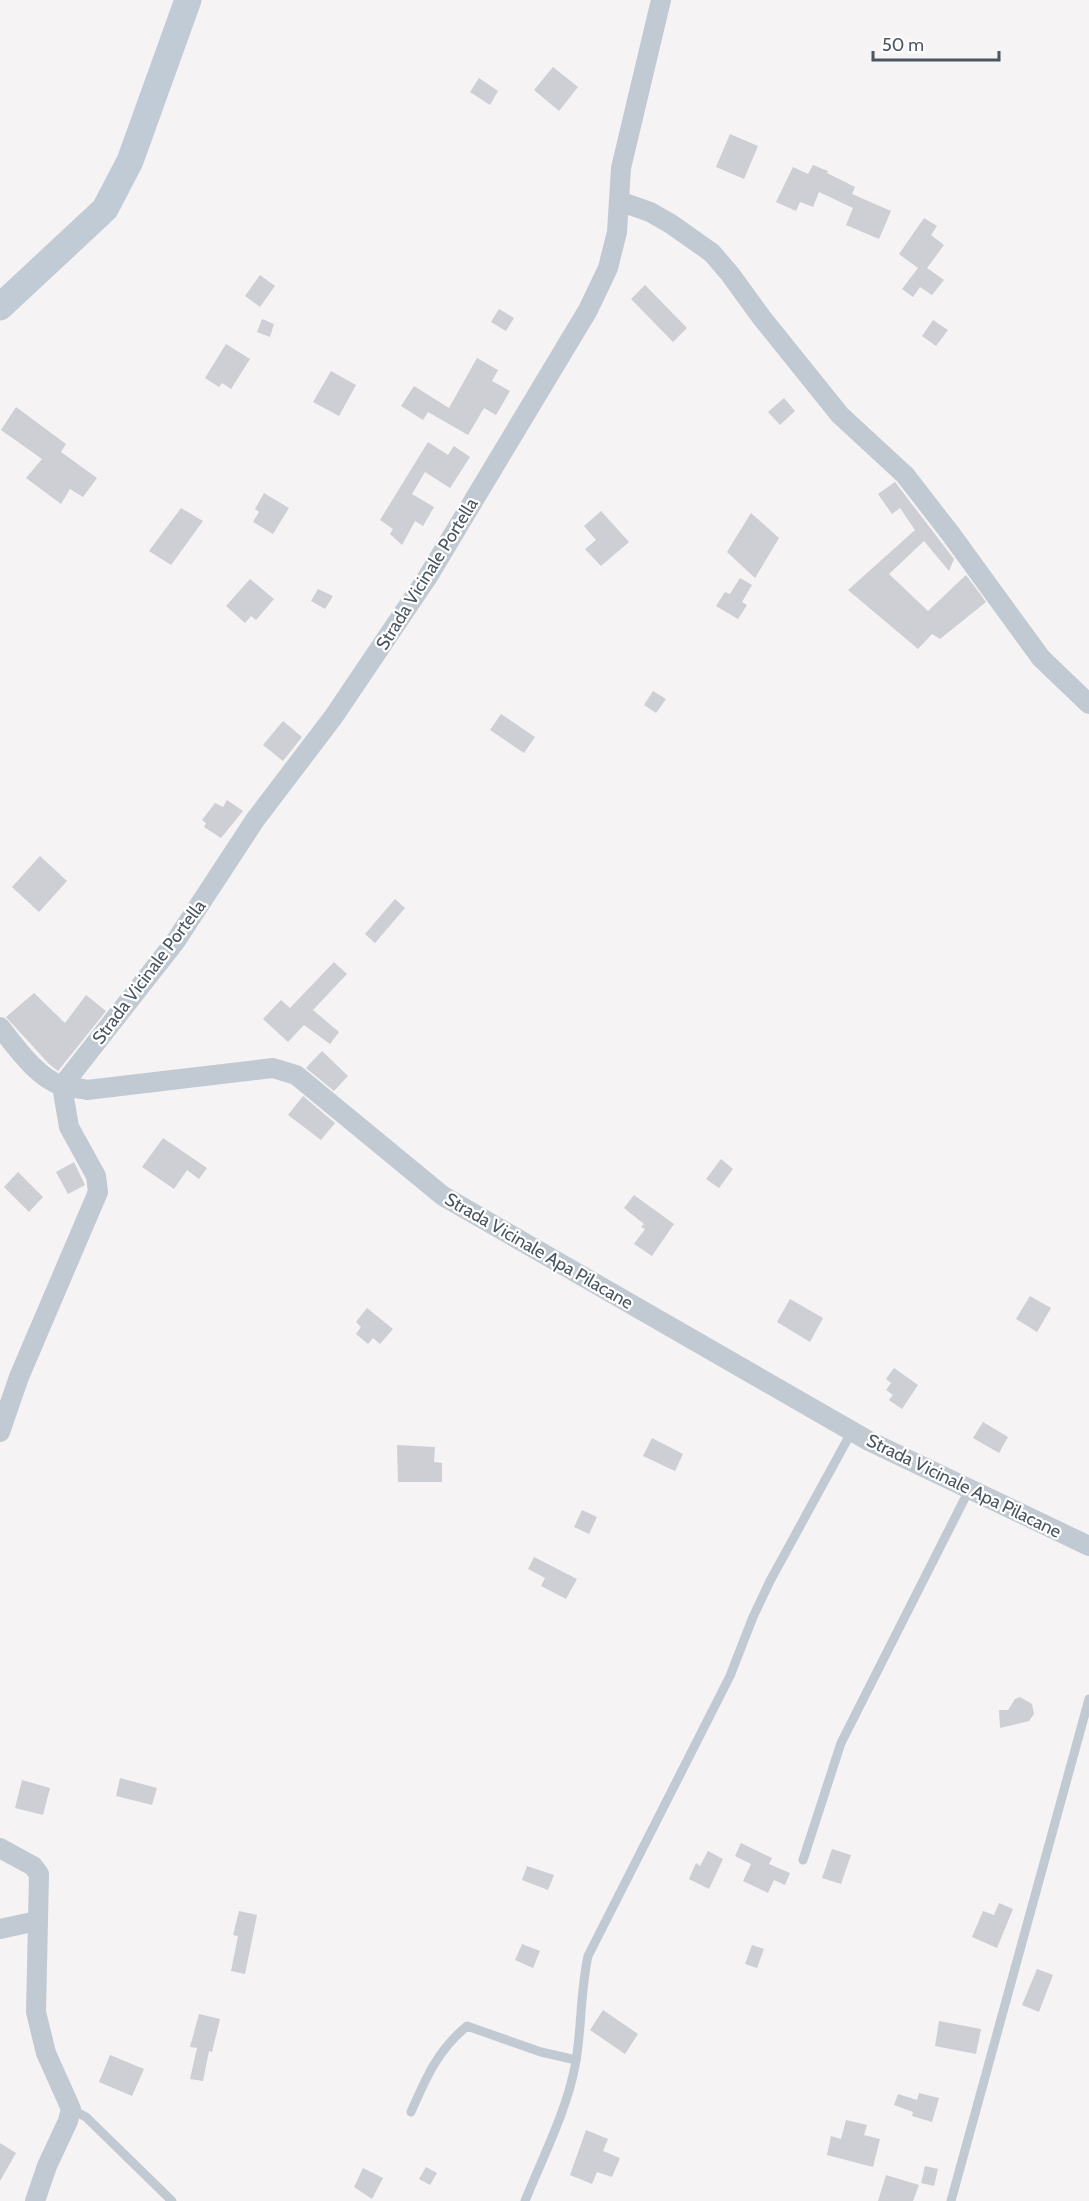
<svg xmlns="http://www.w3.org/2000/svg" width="1089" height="2201" font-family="Cabin,sans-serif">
<rect width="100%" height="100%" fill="#f5f3f3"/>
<!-- building -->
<g fill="#cdcfd5">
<path d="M553 67 578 87 559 111 534 90Z"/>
<path d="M479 78 498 91 490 105 470 92Z"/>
<path d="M730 134 758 146 744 179 716 167Z"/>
<path d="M813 165 828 171 827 173 855 187 852 194 891 211 879 239 846 225 853 208 819 192 813 207 800 202 796 211 776 202 793 167 808 174Z"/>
<path d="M924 218 937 226 931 235 944 245 927 268 944 280 932 295 920 287 913 297 902 289 918 268 899 254Z"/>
<path d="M260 275 275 286 260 307 245 296Z"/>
<path d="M645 285 687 328 673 342 631 299Z"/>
<path d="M499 309 514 318 506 331 491 322Z"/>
<path d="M262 319 274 324 270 337 257 332Z"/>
<path d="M933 320 948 330 936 346 922 336Z"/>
<path d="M226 344 250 359 231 389 222 383 219 387 205 378Z"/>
<path d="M477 358 498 370 492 381 510 391 496 415 484 408 468 435 428 412 423 420 401 406 414 386 449 408Z"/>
<path d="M331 371 356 385 339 416 313 402Z"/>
<path d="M784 398 795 411 780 425 768 412Z"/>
<path d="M16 407 66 444 61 452 97 478 83 497 70 489 61 504 26 478 42 459 1 430Z"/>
<path d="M428 442 448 455 454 446 470 457 450 488 425 472 412 494 434 507 423 526 415 521 402 545 390 534 393 529 380 520Z"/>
<path d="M895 482 954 559 949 571 924 541 889 574 928 611 966 575 986 602 940 639 932 634 918 649 848 590 915 530 900 508 892 514 878 494Z"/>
<path d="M264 493 289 508 273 534 253 522 259 512 255 509Z"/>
<path d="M181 508 203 521 171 565 149 551Z"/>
<path d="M601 511 629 542 601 566 585 549 596 540 584 526Z"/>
<path d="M751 513 779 538 755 578 727 552Z"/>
<path d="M740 578 752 585 742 602 747 605 738 619 716 606 725 592 730 594Z"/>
<path d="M250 579 274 599 256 620 251 616 245 623 226 606Z"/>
<path d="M318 589 333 596 325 609 311 601Z"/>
<path d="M653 691 666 699 656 713 644 705Z"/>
<path d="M501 714 535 737 524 753 490 730Z"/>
<path d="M283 721 302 737 283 761 263 745Z"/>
<path d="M227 800 243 811 221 838 204 827 206 823 202 820 215 803 223 807Z"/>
<path d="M40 856 67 881 39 912 12 887Z"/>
<path d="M395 899 405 908 375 943 365 934Z"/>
<path d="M334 962 347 974 313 1010 339 1032 330 1044 304 1025 288 1042 263 1019 281 1000 290 1008Z"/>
<path d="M34 993 65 1023 86 995 106 1011 58 1071 49 1064 6 1017Z"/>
<path d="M322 1051 348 1076 334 1091 306 1068Z"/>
<path d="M303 1096 335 1123 321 1140 288 1115Z"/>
<path d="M163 1138 207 1168 199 1179 187 1170 174 1189 142 1167Z"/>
<path d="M721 1159 733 1169 719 1188 706 1179Z"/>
<path d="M74 1162 85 1185 68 1194 56 1172Z"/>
<path d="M18 1172 43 1197 29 1212 4 1187Z"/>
<path d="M634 1195 674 1224 652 1256 634 1244 645 1229 641 1227 644 1224 624 1208Z"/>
<path d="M1030 1296 1051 1308 1037 1332 1016 1319Z"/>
<path d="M790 1299 823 1318 810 1342 777 1322Z"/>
<path d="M367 1308 393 1329 380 1344 373 1338 368 1344 356 1334 361 1327 356 1322Z"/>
<path d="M894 1368 918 1385 902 1409 889 1400 893 1395 886 1390 891 1383 886 1379Z"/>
<path d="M983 1422 1008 1437 999 1453 973 1438Z"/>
<path d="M652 1438 683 1454 675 1471 643 1456Z"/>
<path d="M397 1445 435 1447 434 1462 442 1463V1482H398Z"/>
<path d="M582 1510 597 1517 589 1534 574 1527Z"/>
<path d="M534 1557 577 1579 566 1599 541 1586 545 1578 528 1569Z"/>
<path d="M1020 1697 1032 1704 1034 1714 1029 1721 1000 1728 999 1710H1008L1015 1699Z"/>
<path d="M120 1778 157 1788 152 1805 116 1796Z"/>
<path d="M22 1780 50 1788 43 1815 15 1808Z"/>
<path d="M741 1843 772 1858 769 1864 790 1873 785 1885 774 1880 768 1893 743 1881 751 1864 735 1856Z"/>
<path d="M832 1849 851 1855 841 1884 822 1878Z"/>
<path d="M708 1851 723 1859 709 1889 689 1879 696 1863 700 1866Z"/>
<path d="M527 1866 554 1875 548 1890 522 1880Z"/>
<path d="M999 1903 1013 1909 997 1948 972 1937 983 1911 994 1915Z"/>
<path d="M239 1911 257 1915 245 1974 231 1971 238 1936 233 1935Z"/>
<path d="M522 1944 540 1951 533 1968 515 1960Z"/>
<path d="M752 1945 764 1949 757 1968 745 1964Z"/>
<path d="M1037 1969 1053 1975 1039 2012 1022 2005Z"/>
<path d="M603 2010 638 2034 625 2054 590 2030Z"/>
<path d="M199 2014 220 2019 212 2052 209 2051 203 2081 190 2079 197 2048 190 2047Z"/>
<path d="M939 2021 981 2029 976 2054 935 2046Z"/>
<path d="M110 2055 144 2069 132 2096 99 2082Z"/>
<path d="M919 2093 939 2098 932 2122 912 2116 913 2112 894 2105 898 2094 917 2100Z"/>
<path d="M846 2120 867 2125 864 2135 880 2139 873 2167 827 2155 831 2136 841 2139Z"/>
<path d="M586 2130 608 2139 603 2151 620 2158 612 2177 597 2172 592 2184 570 2175Z"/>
<path d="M0 2143 16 2153 0 2181Z"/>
<path d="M925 2166 938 2169 934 2186 921 2183Z"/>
<path d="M426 2167 437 2173 430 2185 419 2179Z"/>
<path d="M363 2168 383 2178 372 2199 354 2187Z"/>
<path d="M886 2175 919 2185 913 2201H878Z"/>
</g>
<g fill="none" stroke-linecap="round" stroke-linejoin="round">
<!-- lane -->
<g stroke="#c1cad2" stroke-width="9">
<path d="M803 1860 841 1743 970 1488"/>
<path d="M71 2109 86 2117 172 2201"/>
<path d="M411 2112C426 2078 437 2051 467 2026L541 2052 576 2060"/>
<path d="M525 2201C542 2159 567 2110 575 2066 582 2030 580 1992 588 1956L730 1676 753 1617 770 1581 852 1431"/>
<path d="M951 2201 1089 1699"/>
</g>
<!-- street -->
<g stroke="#c1cad2" stroke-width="20">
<path d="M619 201 650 212 671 224 712 253 730 274 762 318 840 415 905 475 950 533 1041 658 1089 704"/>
<path d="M0 1027C15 1046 38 1079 63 1086 70 1088 79 1088 87 1090L273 1068 296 1075 443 1196 869 1441 1089 1546"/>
<path d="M0 1432 19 1377 98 1192 96 1176 69 1127 62 1086 175 942 255 820 334 716 427 578 588 310 608 268 617 232 621 168 661 0"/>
<path d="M0 1848 33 1866 39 1874 36 2012 46 2053 71 2109 68 2121 47 2166 35 2201"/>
<path d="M0 1929 37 1921"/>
</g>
<!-- secondary -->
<path stroke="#c1cbd6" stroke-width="27" d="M0 307 105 209 130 161 188 0"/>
</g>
<g text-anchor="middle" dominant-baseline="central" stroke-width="4.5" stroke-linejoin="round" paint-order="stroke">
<!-- street labels -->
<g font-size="18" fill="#4a5661" stroke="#fff">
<text transform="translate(427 574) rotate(-58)">Strada Vicinale Portella</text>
<text transform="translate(149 972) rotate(-53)">Strada Vicinale Portella</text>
<text transform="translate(539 1251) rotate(30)">Strada Vicinale Apa Pilacane</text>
<text transform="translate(964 1486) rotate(26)">Strada Vicinale Apa Pilacane</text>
</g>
</g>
<!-- scale -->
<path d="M873 51v9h126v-9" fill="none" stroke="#4a5661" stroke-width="3"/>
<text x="882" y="51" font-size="18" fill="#4a5661" stroke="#ffffff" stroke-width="4.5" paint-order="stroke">50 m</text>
</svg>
